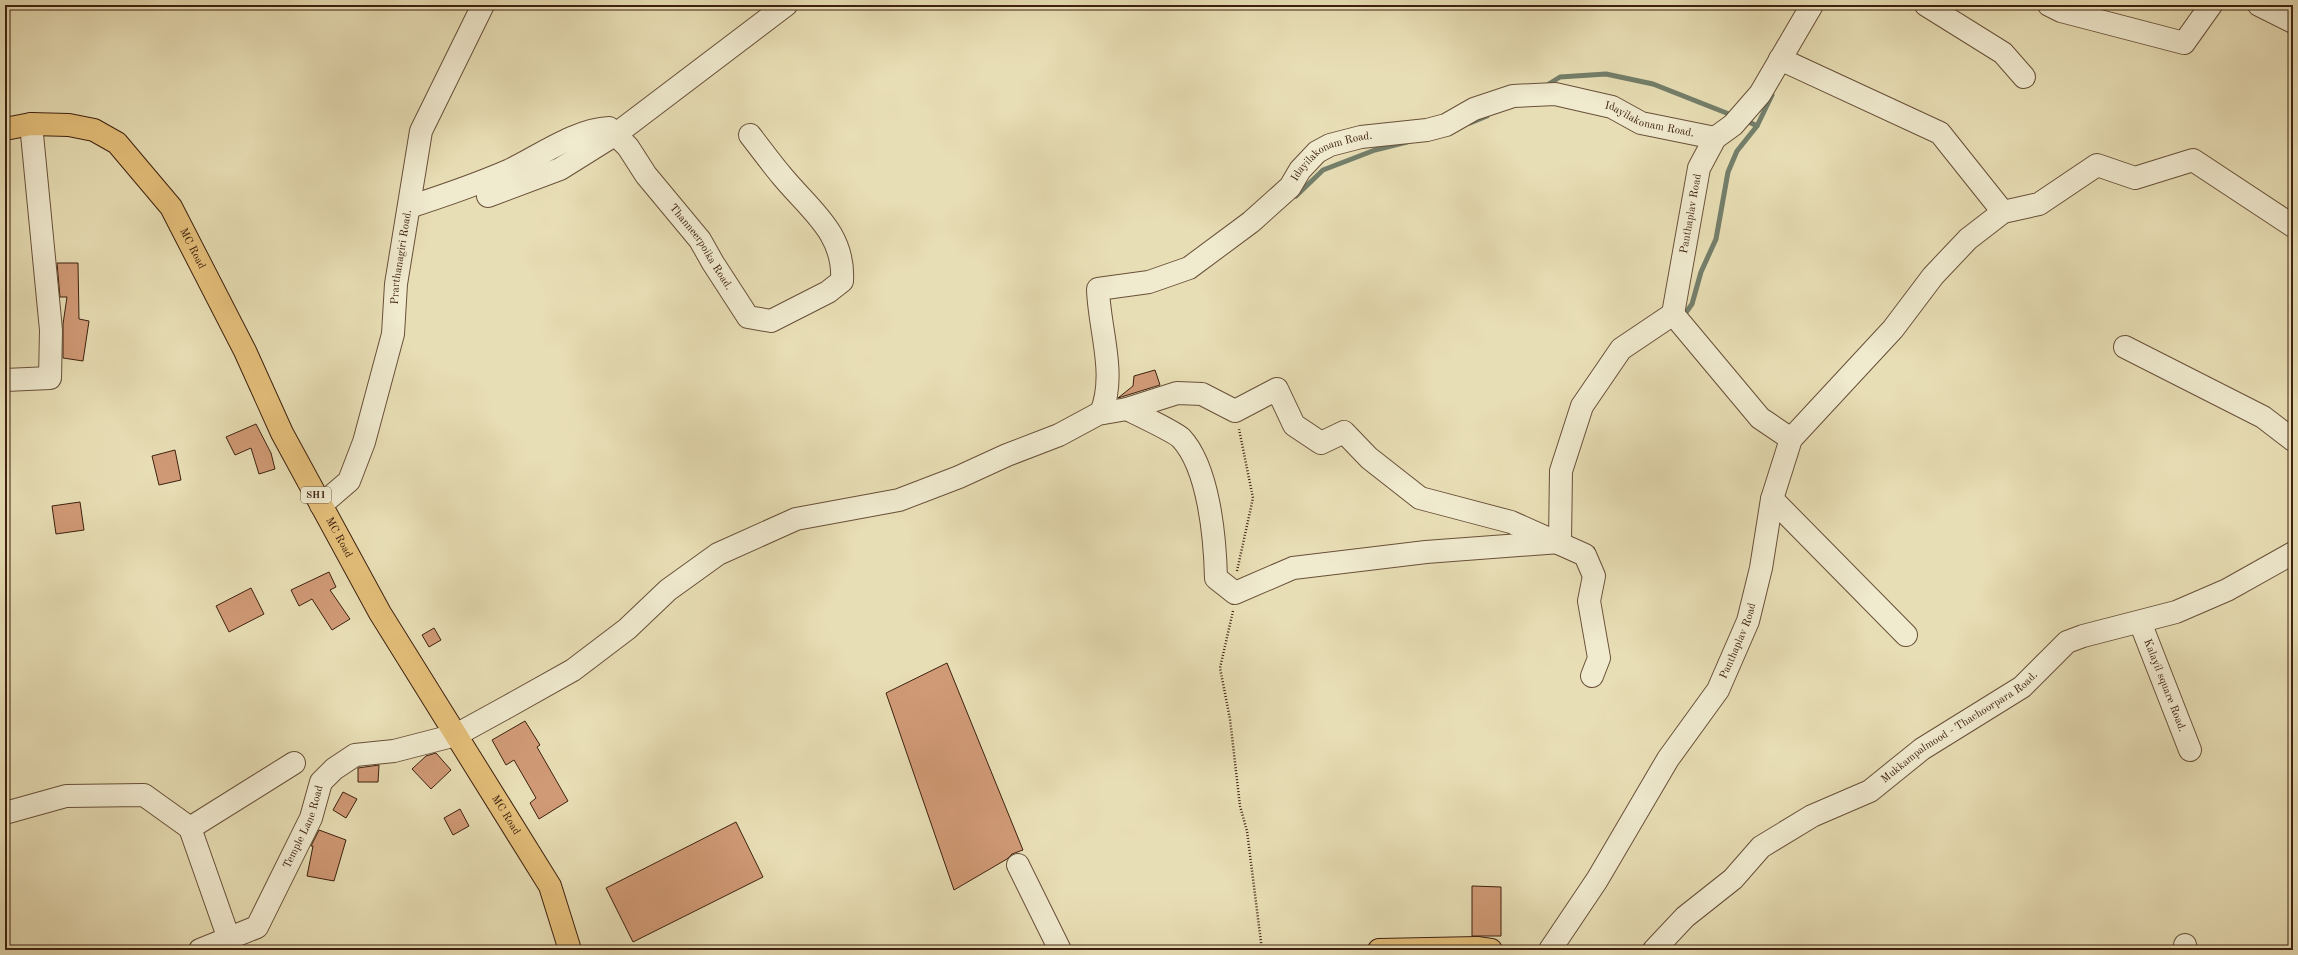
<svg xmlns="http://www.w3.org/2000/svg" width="2298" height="955" font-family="'Old Standard TT',serif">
<rect width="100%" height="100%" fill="#e8deb5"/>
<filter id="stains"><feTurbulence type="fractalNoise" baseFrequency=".005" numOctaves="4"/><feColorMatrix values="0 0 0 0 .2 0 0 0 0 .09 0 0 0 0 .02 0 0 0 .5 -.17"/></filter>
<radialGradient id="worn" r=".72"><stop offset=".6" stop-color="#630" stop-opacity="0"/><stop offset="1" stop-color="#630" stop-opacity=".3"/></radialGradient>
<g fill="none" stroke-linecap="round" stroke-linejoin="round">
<!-- stream -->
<g stroke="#747f6b" stroke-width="5">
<path d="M1544 87 1560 77 1606 74 1653 84 1734 116"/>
<path d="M1745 120 1757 126"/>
<path d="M1470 123 1487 116"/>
<path d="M1296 196 1323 170 1375 150 1407 142"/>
<path d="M1682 318 1692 304 1701 272 1716 239 1728 172 1737 151 1757 126 1772 95"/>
</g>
</g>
<!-- building -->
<g fill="#d09a76" stroke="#3d210f">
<path d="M57 263H78L79 319 89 321 83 361 63 358V324L67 297H60Z"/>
<path d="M1155 370 1160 385 1118 398 1133 386 1134 376Z"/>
<path d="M256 424 271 453 275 469 259 474 251 448 235 455 226 437Z"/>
<path d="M175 450 181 480 159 485 152 456Z"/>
<path d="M80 502 84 530 56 534 52 506Z"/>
<path d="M329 572 336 587 330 590 350 619 332 630 312 599 299 606 291 590Z"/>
<path d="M251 588 264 614 229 632 216 606Z"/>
<path d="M434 628 441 640 429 647 422 635Z"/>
<path d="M947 663 1023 850 1012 854 1007 859 954 890 886 693Z"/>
<path d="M525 721 540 745 537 747 568 801 539 819 530 803 536 798 514 760 506 765 492 740Z"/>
<path d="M436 753 451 770 431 789 412 769 426 756Z"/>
<path d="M379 765 378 782H358V768Z"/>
<path d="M343 792 357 799 346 818 333 810Z"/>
<path d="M460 809 469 826 453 835 444 818Z"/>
<path d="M736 822 763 877 633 942 606 888Z"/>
<path d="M319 830 346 840 334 881 307 876 313 846H311Z"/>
<path d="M1472 886 1501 887V936H1472Z"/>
</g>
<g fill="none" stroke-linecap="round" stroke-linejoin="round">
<!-- minor casing -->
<g stroke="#685038" stroke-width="24">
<g id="minor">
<path d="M1926 5 2003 53 2024 77"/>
<path d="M2049 5 2061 11 2184 43 2211 5"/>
<path d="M2259 5 2293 22"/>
<path d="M1780 59 1940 133 2003 212"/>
<path d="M488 196 560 169 616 134 786 5"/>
<path id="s1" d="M409 207C443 196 478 184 510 170 539 156 577 129 609 128L628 147 646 175 700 240 713 263 748 317 771 321 828 292 842 281C845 233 810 210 782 176 771 163 761 149 750 135"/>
<path id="s2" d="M1673 314 1699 168 1715 138 1733 125 1760 94 1812 5"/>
<path d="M1673 314 1760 418 1791 439"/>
<path d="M2125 347 2263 417 2293 440"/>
<path d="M5 380 50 378 51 330 31 124"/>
<path d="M1127 409C1137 414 1175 432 1181 438 1209 468 1215 538 1216 578L1235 593 1293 568 1426 552 1560 542 1561 471 1582 406 1621 349 1673 314"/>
<path id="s3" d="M1101 413C1117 374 1099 329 1098 289L1149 282 1189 268 1251 222 1290 187 1300 170 1317 152 1330 145 1361 137 1427 130 1446 125 1474 109 1513 96 1555 94 1612 107 1641 123 1715 138"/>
<path d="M1772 499 1906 635"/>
<path id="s4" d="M321 505 349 481 364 442 393 334 396 284 421 131 483 5"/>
<path id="s5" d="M2140 622 2190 750"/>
<path d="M5 813 66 796 144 795 190 828"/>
<path d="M1018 865 1060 950"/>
<path d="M229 939 190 828 294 763"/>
<path d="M2185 945 2186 950"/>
<path id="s6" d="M200 950 257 927 311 818 321 782 334 769 355 755 394 751 456 735 507 707 573 670 627 629 668 590 718 554 796 519 899 500 959 477 1007 455 1059 435 1098 414 1127 409 1177 393 1202 394 1235 411 1277 389 1294 425 1321 443 1344 432 1369 458 1420 498 1511 522 1585 555 1594 576 1589 601 1599 658 1592 676"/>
<path id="s7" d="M1550 950 1597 880 1668 759 1718 690 1748 621 1761 568 1772 499 1791 439 1893 329 1933 276 1968 239 2003 212 2039 204 2097 165 2135 178 2193 160 2293 226"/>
<path id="s8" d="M1654 950 1685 917 1733 879 1761 847 1812 816 1870 791 1922 749 2022 687 2067 642 2083 636 2176 612 2227 590 2293 553"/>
</g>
</g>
<!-- major casing -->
<g stroke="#3d210f" stroke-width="24">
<g id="major">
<path id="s9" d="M5 129 31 124 69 125 94 130 117 143 171 207 245 351 282 433 380 613 550 886 570 950"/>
<path d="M1379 950 1477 948 1491 950"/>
</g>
</g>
<!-- path -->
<g stroke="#3d210f" stroke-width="2.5" stroke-dasharray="1 2" stroke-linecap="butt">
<path d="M1237 571 1253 498 1239 429"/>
<path d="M1233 611 1220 668 1230 719 1240 806 1247 831 1262 950"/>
</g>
<!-- minor -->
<use href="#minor" stroke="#f0eacf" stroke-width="22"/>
<!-- major -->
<use href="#major" stroke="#e4bf7a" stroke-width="22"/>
</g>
<g text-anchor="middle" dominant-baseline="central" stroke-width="3" stroke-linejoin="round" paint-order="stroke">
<!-- shield labels -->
<rect fill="#f0eacf" stroke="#735d49" stroke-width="1" x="301" y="487" width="30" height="16" rx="3"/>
<g font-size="10" font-weight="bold" fill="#3d210f">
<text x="316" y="495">SH1</text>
</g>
<!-- street labels -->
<g font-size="11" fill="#3d210f" stroke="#f0eacf">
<text stroke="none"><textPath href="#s3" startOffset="740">Idayilakonam Road.</textPath></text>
<text stroke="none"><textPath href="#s3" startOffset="404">Idayilakonam Road.</textPath></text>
<text stroke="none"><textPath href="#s2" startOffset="102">Panthaplav Road</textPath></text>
<text stroke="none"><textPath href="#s9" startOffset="247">MC Road</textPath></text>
<text stroke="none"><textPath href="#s1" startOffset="367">Thanneerpoika Road.</textPath></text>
<text stroke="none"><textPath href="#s4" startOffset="268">Prarthanagiri Road.</textPath></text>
<text stroke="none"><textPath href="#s9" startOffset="571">MC Road</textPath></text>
<text stroke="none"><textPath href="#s7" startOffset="363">Panthaplav Road</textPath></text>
<text stroke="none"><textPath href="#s5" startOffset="68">Kalayil square Road.</textPath></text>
<text stroke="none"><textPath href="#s8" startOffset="382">Mukkampalmood - Thachoorpara Road.</textPath></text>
<text stroke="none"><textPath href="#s9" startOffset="895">MC Road</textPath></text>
<text stroke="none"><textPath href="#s6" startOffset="172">Temple Lane Road</textPath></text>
</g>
</g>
<!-- margin -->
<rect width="2298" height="955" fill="none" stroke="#e8deb5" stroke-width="20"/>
<rect x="6" y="6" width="2286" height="943" fill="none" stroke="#3d210f" stroke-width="2"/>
<rect x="10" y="10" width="2278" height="935" fill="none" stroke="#3d210f"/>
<rect width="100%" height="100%" filter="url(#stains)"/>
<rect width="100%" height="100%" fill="url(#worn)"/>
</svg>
